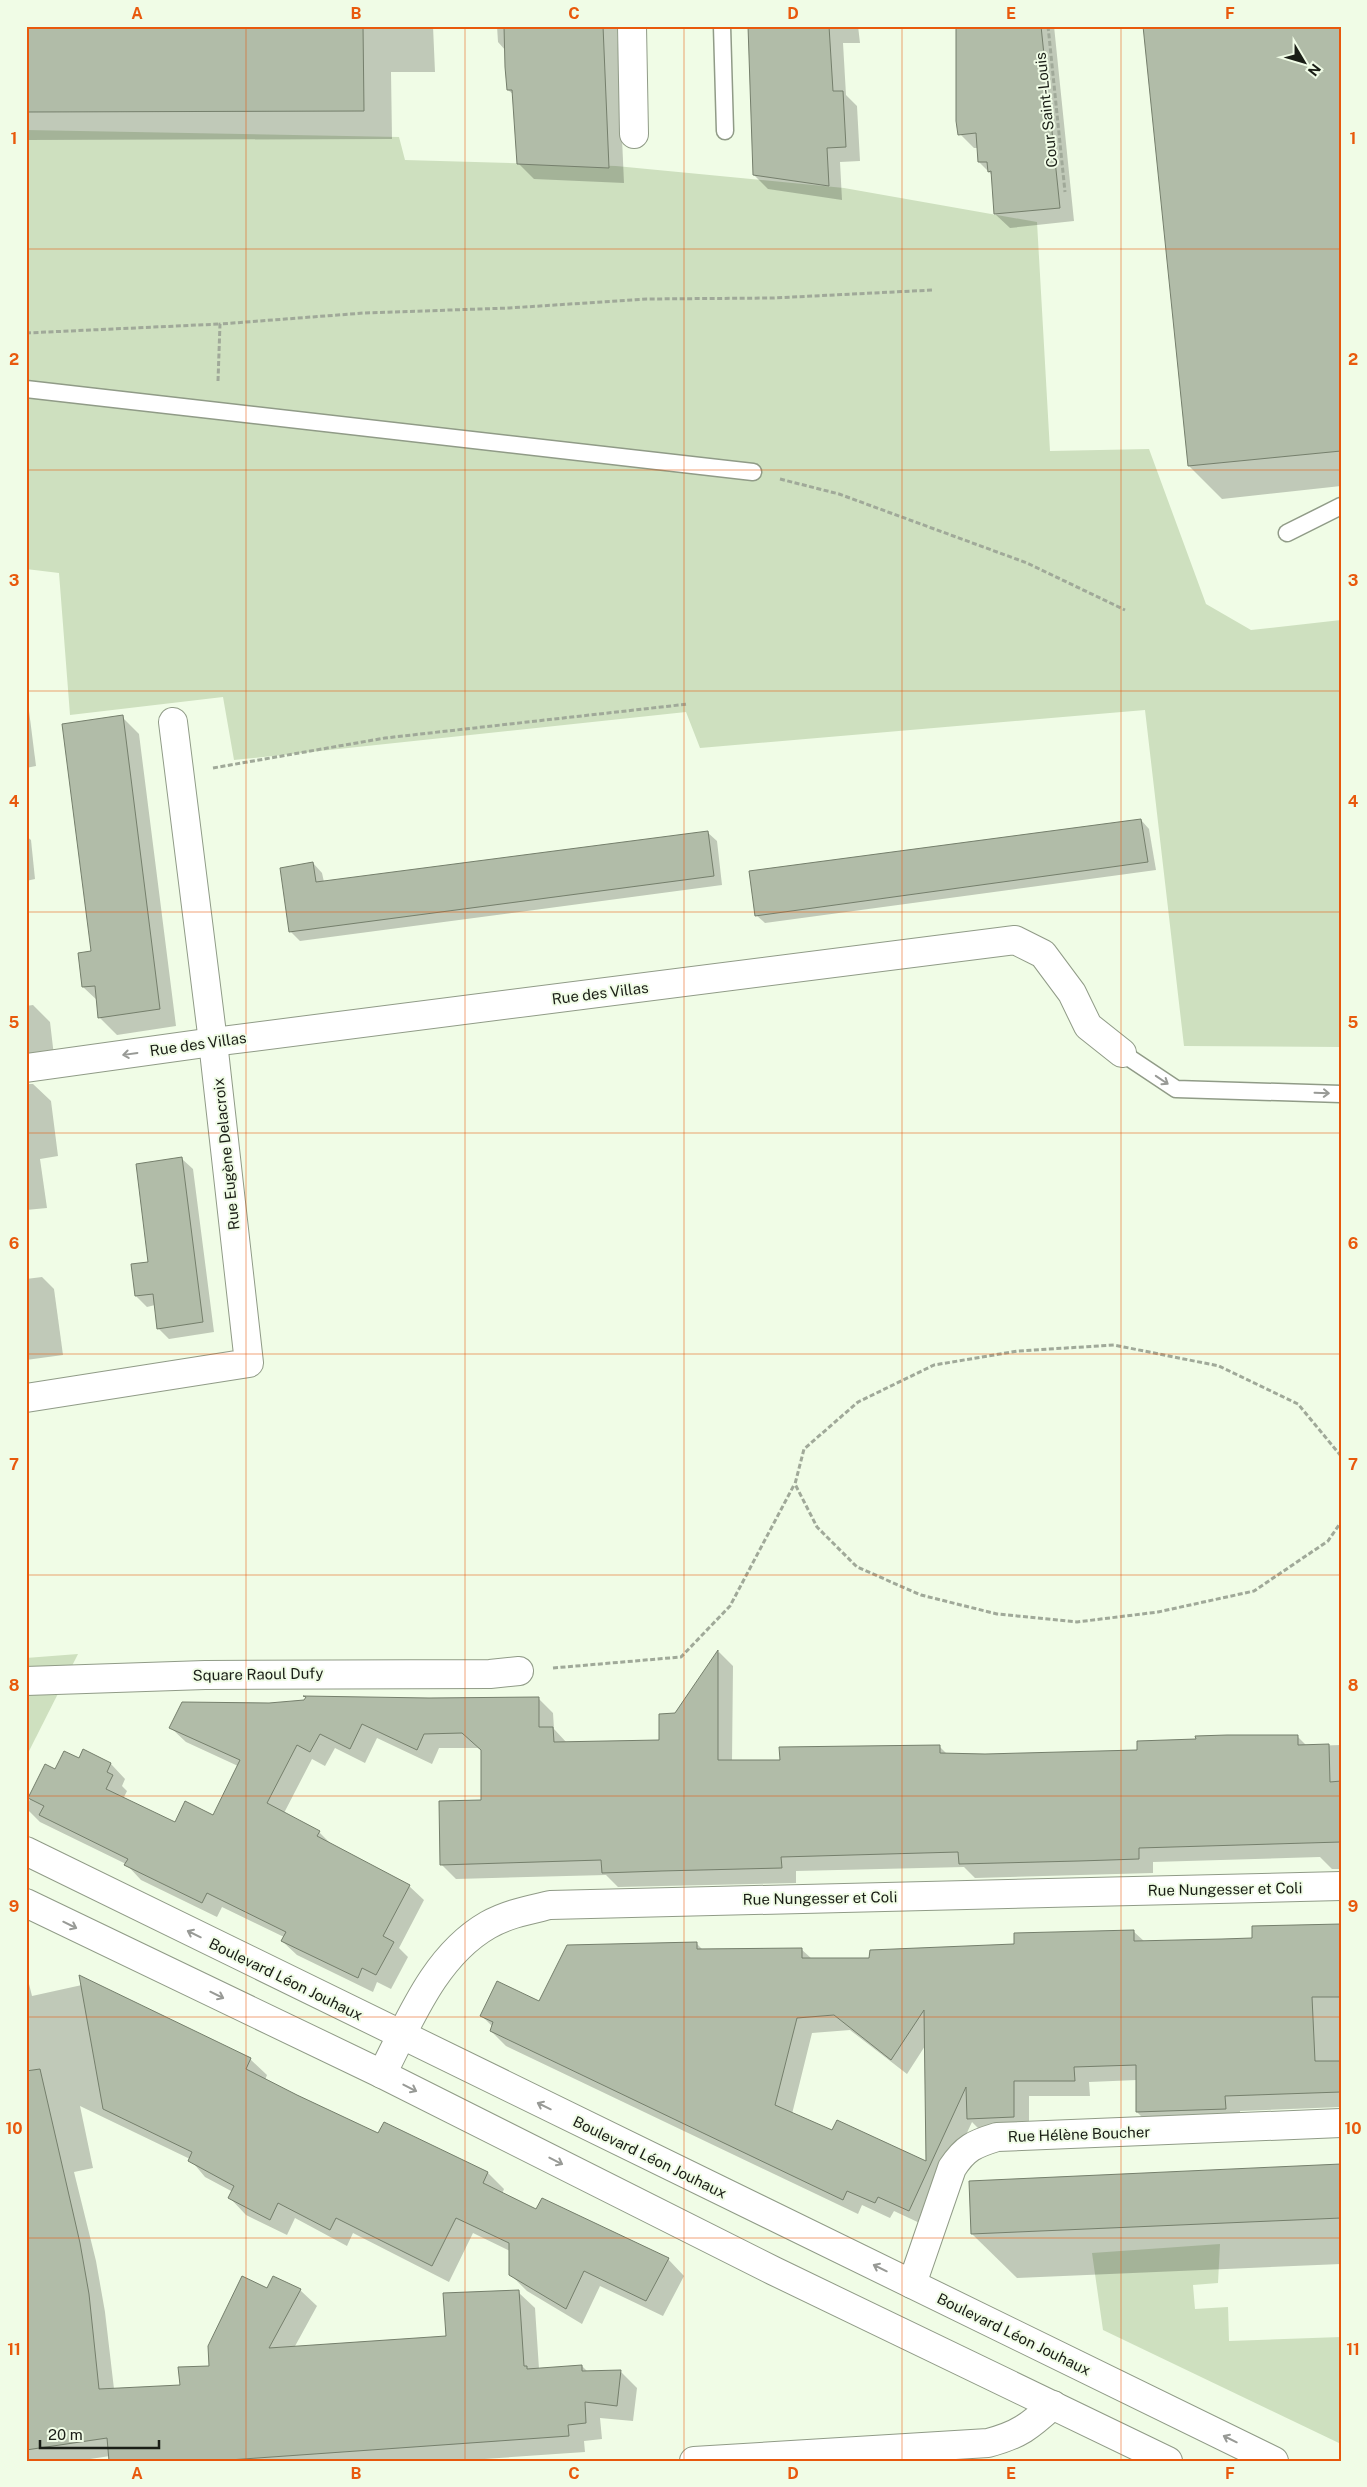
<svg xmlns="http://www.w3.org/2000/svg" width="1367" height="2487" font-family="'Public Sans',sans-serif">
<rect width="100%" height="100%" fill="#f0fce6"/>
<!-- green -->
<g fill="#cee0bf">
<path d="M26 130 399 137 405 160 616 166 844 188 1037 222 1050 451 1149 449 1206 604 1251 630 1341 620V1047L1184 1046 1145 710 700 748 686 712 234 760 223 697 70 715 59 573 26 569Z"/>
<path d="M78 1654 26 1757V1658Z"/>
<path d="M1220 2244 1218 2283 1193 2285 1195 2309 1228 2307 1229 2341 1341 2337V2444L1103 2330 1092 2253Z"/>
</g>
<!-- shadow -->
<g fill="#0003" fill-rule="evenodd">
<path d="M26 26H433L435 72H391L392 139 26 140Z"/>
<path d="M497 26H617L624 183 534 179 519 164 514 95 508 90 506 51 498 42Z"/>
<path d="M749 26H858L860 43H843L846 95 857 106 860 161 840 162 842 200 768 189 754 175Z"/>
<path d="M956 26H1054L1074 221 1010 228 995 214 992 175 979 162 978 148H974L960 134Z"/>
<path d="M1341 26V486L1222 499 1189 466Z"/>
<path d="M26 700 28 703 36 766 26 768Z"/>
<path d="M122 717 139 734 176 1026 117 1035 100 1018 98 1001 83 987 92 952Z"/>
<path d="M1141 820 1149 829 1156 870 765 923 756 915Z"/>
<path d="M707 832 717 841 722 885 300 941 290 931 313 863 322 873 324 882Z"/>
<path d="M26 836 31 840 35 879 26 881Z"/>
<path d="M33 1005 50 1022 54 1056 28 1079V1084H33L51 1101 58 1156 40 1159 47 1208 26 1210V1006Z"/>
<path d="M182 1159 193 1169 214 1332 169 1339 158 1328 155 1305 147 1307 136 1296 150 1263Z"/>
<path d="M42 1277 54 1289 63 1355 26 1360V1279Z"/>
<path d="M719 1652 733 1666 732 1761H781L939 1746 948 1755 1139 1752 1138 1742 1254 1736H1297L1307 1746 1341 1745V1869H1332L1320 1857 1153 1862V1873L975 1878 964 1867 796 1871V1883L618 1887 606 1875 456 1879 441 1864 482 1801V1751L478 1748H439L432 1764 377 1738 365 1763 335 1748 325 1766 312 1759 284 1813 319 1832 334 1847 409 1886 424 1900 399 1948 408 1957 391 1989 377 1982 373 1992 297 1955 282 1941 284 1937 222 1907 217 1917 141 1880 126 1864 40 1822 26 1808 45 1766 55 1771 79 1760 84 1751 111 1764 125 1779 122 1786 127 1791 123 1799 176 1824 213 1817 238 1766 186 1742 171 1728 269 1704 538 1698 553 1713 554 1729 567 1743 660 1741Z"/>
<path d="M1341 1925V2107L1240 2111V2124L1152 2127 1137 2112V2080L1089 2082 1090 2096H1029V2132L984 2134 972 2122 924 2225 894 2211 890 2218 862 2205 858 2214 506 2046 491 2031 493 2027 481 2015 540 2003 697 1944 703 1950 801 1949 812 1959H870L1133 1931 1145 1942 1253 1939ZM850 2030 907 2074 925 2046 927 2163 833 2132 792 2114 812 2033Z"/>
<path d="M26 1972 32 1996 91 1983 250 2059 267 2075 265 2080 379 2134 384 2123 488 2173 504 2189 502 2194 537 2211 668 2259 684 2276 663 2316 600 2286 582 2324 527 2291 510 2274V2251L473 2233 449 2282 353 2233 347 2246 295 2218 287 2235 246 2215 230 2198 233 2192 205 2177 190 2159 80 2106 93 2168 74 2172 96 2261 105 2312 114 2389 181 2386 210 2367 268 2290H300L317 2306 294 2348 447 2337 518 2292 535 2308 539 2369 582 2366 588 2372H621L637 2388 633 2421 600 2418 602 2439 584 2441 585 2452 456 2461H110V2456L77 2461H26Z"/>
<path d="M1341 2166V2264L1017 2278 972 2234Z"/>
</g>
<!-- building -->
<g fill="#b1bca8" stroke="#757f6c" fill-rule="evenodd">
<path d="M26 26H363L364 111 26 112Z"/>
<path d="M504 26H603L609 168 517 164 512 90H507L505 67Z"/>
<path d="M748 26H829L833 91H843L846 147 827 148 829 186 753 175Z"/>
<path d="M956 26H1041L1060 208 994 214 991 171 988 172 987 162H978L976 133 958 135 956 121Z"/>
<path d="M1143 26H1341V451L1188 466Z"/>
<path d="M123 715 160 1009 98 1018 95 986 82 987 78 953 91 951 62 724Z"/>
<path d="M1141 819 1148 862 755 916 749 871Z"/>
<path d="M708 831 714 876 289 932 280 868 313 862 316 882Z"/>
<path d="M182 1157 203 1322 157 1329 153 1294 135 1296 131 1264 148 1262 136 1164Z"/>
<path d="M718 1650V1760H780L779 1747 940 1745V1753L985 1754 1137 1750V1741L1196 1739 1195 1736 1227 1735H1298V1745L1329 1744 1330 1782 1341 1781V1842L1139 1848V1859L1079 1861 959 1864 958 1852 781 1857 782 1868 661 1871 602 1873 601 1860 440 1865 439 1801 481 1800V1750L462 1733 424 1734 417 1750 362 1724 350 1749 320 1734 310 1752 297 1745 267 1803 320 1831 317 1836 410 1885 383 1936 394 1942 376 1975 362 1968 358 1978 281 1941 286 1932 207 1893 202 1903 124 1865 128 1859 39 1815 44 1806 28 1798 45 1764 55 1769 64 1751 79 1758 83 1749 111 1763 107 1772 113 1775 106 1789 175 1822 185 1801 213 1815 240 1760 169 1728 182 1702 269 1703 304 1700 306 1697 303 1696 429 1698 539 1697V1727H553L554 1742 659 1740V1714L675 1713Z"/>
<path d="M1341 1924V1997H1312L1315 2061H1341V2092L1225 2096 1226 2109 1136 2112V2065L1074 2067 1075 2081H1014V2117L967 2119 966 2087 909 2211 878 2197 875 2203 847 2191 843 2200 490 2031 493 2022 480 2016 497 1981 539 2001 567 1945 697 1942V1949L802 1948V1958H869L870 1950 1014 1944V1933L1134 1930V1941L1222 1939 1252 1938V1926ZM924 2010 926 2161 837 2120 832 2130 775 2105 797 2018 834 2015 891 2060Z"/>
<path d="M79 1975 251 2058 246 2069 297 2095 378 2133 384 2122 488 2172 483 2183 536 2209 542 2198 669 2258 646 2301 584 2271 566 2309 509 2275V2243L456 2218 432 2266 336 2218 330 2230 278 2203 270 2220 228 2198 234 2186 188 2161 192 2152 103 2109Z"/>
<path d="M40 2069 80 2243 89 2294 99 2389 180 2385 178 2367 209 2366 208 2346 242 2276 267 2288 273 2276 301 2289 269 2348 446 2336 443 2293 519 2290 524 2366H527V2369L582 2365V2371L621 2370 617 2406 585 2402 586 2423 568 2425 569 2436 215 2461H109L107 2438 26 2450V2071Z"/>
<path d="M1341 2164V2218L971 2234 969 2181Z"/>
</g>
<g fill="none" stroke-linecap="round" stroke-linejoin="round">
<!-- service casing -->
<g stroke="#909b87" stroke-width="19">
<g id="service">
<path d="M722 26 725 131"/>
<path d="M26 389 753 472"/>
<path d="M1287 533 1341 506"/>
<path d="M1122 1053 1176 1089 1341 1094"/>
</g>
</g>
<!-- minor casing -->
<g stroke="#909b87" stroke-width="30">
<g id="minor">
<path d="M632 26 634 134"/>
<path d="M26 1068 213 1042 1015 940 1043 954 1072 993 1088 1026 1122 1053"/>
<path d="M26 1398 249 1363 213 1042 173 722"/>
<path d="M26 1681 205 1675 490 1674 519 1671"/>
<path d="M382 2074C409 2022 434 1956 488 1925 507 1914 529 1910 550 1905L1341 1886"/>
<path d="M912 2284 952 2168C965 2148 974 2144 997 2137L1341 2123"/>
<path d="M694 2461 988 2443C1019 2435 1030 2426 1053 2405"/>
</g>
</g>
<!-- secondary casing -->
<g stroke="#909b87" stroke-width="30">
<g id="secondary">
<path d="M26 1851C441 2056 858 2257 1274 2461"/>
<path d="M26 1903 382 2074 774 2271 1168 2461"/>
</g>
</g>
<!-- path -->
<g stroke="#a0a999" stroke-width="3" stroke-dasharray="5 2.5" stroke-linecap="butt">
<path d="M1048 26 1065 192"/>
<path d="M26 333 220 324"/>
<path d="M218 381 220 324 364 313 509 308 647 299 774 298 933 290"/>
<path d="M780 479 839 494 1027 563 1125 610"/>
<path d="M213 768 385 738 688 704"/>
<path d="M1341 1456 1298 1404 1219 1366 1114 1345 1018 1351 934 1365 858 1402 804 1449 795 1484 817 1527 857 1567 921 1595 997 1614 1077 1622 1158 1612 1254 1591 1328 1541 1341 1522"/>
<path d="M553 1668 681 1657 730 1606 794 1485"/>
</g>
<!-- service -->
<use href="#service" stroke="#fff" stroke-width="16"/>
<!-- minor -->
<use href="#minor" stroke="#fff" stroke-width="28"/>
<!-- secondary -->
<use href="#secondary" stroke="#fff" stroke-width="28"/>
</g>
<!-- one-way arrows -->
<defs><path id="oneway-shaft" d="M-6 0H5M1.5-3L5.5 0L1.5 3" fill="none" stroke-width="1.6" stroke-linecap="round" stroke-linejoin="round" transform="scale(1.25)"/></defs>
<g stroke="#989a96">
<use href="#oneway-shaft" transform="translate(130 1054) rotate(172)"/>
<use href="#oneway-shaft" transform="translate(1162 1080) rotate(34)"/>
<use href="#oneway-shaft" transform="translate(1322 1093) rotate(2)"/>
<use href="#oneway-shaft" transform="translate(70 1925) rotate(26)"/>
<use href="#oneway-shaft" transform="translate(194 1934) rotate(-154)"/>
<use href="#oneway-shaft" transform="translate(217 1995) rotate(26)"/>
<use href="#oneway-shaft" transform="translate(410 2088) rotate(27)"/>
<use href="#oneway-shaft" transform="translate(544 2106) rotate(-154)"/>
<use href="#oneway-shaft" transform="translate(556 2161) rotate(27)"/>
<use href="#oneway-shaft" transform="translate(880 2268) rotate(-154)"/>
<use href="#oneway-shaft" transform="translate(1230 2439) rotate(-154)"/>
</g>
<!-- grid -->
<path fill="none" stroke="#e8590c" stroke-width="1" stroke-opacity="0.55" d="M246 26V2461M465 26V2461M684 26V2461M902 26V2461M1121 26V2461M26 249H1341M26 470H1341M26 691H1341M26 912H1341M26 1133H1341M26 1354H1341M26 1575H1341M26 1796H1341M26 2017H1341M26 2238H1341"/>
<g text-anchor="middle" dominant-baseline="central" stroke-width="4" stroke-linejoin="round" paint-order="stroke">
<!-- street labels -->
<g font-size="15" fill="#1a1e16" stroke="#f0fce6">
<text transform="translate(1046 110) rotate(-96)">Cour Saint-Louis</text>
<text transform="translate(600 993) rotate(-7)">Rue des Villas</text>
<text transform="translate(198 1044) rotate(-8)">Rue des Villas</text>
<text transform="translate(226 1154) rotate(-96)">Rue Eugène Delacroix</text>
<text transform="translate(258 1674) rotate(-1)">Square Raoul Dufy</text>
<text transform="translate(1225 1889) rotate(-1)">Rue Nungesser et Coli</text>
<text transform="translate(820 1898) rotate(-1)">Rue Nungesser et Coli</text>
<text transform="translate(286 1979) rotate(26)">Boulevard Léon Jouhaux</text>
<text transform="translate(1079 2134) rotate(-2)">Rue Hélène Boucher</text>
<text transform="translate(650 2157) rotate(26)">Boulevard Léon Jouhaux</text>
<text transform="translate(1014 2334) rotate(26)">Boulevard Léon Jouhaux</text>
</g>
</g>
<!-- border -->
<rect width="1367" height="2487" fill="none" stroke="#f0fce6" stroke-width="55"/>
<!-- north arrow -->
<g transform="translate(1304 62) rotate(128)" stroke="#f0fce6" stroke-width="4" paint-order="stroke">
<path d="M0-4L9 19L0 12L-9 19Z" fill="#1a1e16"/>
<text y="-8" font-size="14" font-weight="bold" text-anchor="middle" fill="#1a1e16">N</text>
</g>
<!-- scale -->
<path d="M40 2440v8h119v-8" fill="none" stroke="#1a1e16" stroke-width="2.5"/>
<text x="48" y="2440" font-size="15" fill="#1a1e16" stroke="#f0fce6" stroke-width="4" paint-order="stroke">20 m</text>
<rect x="28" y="28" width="1312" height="2432" fill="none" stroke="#e8590c" stroke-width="2"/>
<g font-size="16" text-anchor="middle" font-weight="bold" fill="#e8590c">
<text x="137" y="19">A</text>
<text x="356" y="19">B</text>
<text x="574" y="19">C</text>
<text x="793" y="19">D</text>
<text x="1011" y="19">E</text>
<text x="1230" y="19">F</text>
<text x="14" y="144">1</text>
<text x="1353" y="144">1</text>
<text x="14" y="365">2</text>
<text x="1353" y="365">2</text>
<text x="14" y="586">3</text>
<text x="1353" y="586">3</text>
<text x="14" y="807">4</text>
<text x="1353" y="807">4</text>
<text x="14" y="1028">5</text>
<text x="1353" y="1028">5</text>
<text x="14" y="1249">6</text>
<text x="1353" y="1249">6</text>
<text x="14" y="1470">7</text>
<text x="1353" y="1470">7</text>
<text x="14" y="1691">8</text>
<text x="1353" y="1691">8</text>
<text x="14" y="1912">9</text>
<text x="1353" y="1912">9</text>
<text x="14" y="2134">10</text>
<text x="1353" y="2134">10</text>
<text x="14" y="2355">11</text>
<text x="1353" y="2355">11</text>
<text x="137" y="2479">A</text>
<text x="356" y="2479">B</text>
<text x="574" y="2479">C</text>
<text x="793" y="2479">D</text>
<text x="1011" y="2479">E</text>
<text x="1230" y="2479">F</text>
</g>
</svg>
